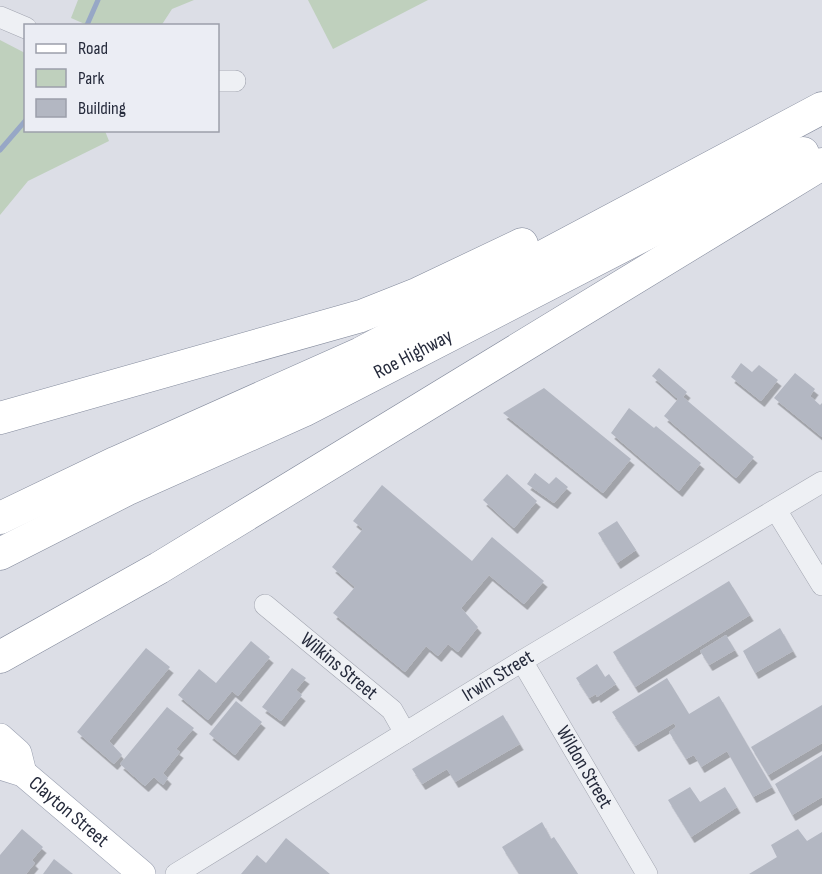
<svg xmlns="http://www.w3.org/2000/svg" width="822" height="874" font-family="'Sofia Sans Condensed',sans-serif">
<defs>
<filter id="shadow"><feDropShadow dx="3.5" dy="6" stdDeviation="0" flood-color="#0004"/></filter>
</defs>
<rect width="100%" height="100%" fill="#dcdee6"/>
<!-- green -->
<g fill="#bfd0bd">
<path d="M78 0H194L172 9 161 26 87 25 71 18Z"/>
<path d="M308 0H428L333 49Z"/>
<path d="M0 40 25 53 26 130 105 131 109 141 28 181 0 215Z"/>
</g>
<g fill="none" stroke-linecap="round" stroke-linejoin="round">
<!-- stream -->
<g stroke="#97a7c6" stroke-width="5">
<path d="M87 25 98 0"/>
<path d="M0 150 26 120"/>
</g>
</g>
<!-- building -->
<g fill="#b3b7c2" filter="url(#shadow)">
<path d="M741 363 752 372 759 365 778 380 761 401 731 377Z"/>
<path d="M659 368 687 392 683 397 754 457 736 478 664 416 678 399 652 376Z"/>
<path d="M795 373 815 389 810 396 820 405 822 403V437L774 398Z"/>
<path d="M544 388 631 459 603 493 503 413Z"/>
<path d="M629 408 654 428 656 426 701 463 679 491 611 433Z"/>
<path d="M535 473 549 484 556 477 568 487 554 503 527 484Z"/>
<path d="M507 474 537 501 514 528 483 500Z"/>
<path d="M382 485 472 561 492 537 544 581 524 604 489 575 461 608 478 627 458 652 448 644 438 656 426 646 405 672 333 613 355 587 332 567 363 529 353 521Z"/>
<path d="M617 521 636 550 617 563 598 533Z"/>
<path d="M729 581 750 615 635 687 613 652Z"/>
<path d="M780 628 793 651 755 673 743 651Z"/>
<path d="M726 635 735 650 709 665 700 651Z"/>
<path d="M251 641 270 657 238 696 232 691 208 720 178 695 199 669 216 683Z"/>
<path d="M146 648 170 667 109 741 122 755 114 764 77 732Z"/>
<path d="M597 664 605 677 609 674 616 684 597 697 596 694 589 698 576 678Z"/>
<path d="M292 668 306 678 296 690 302 695 281 721 262 707Z"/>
<path d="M667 678 689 714 719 696 772 787 753 797 727 751 701 767 694 755 686 759 669 732 676 727 674 723 635 746 612 712Z"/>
<path d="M236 701 262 722 235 755 209 734Z"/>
<path d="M822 705V743L768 775 751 747Z"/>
<path d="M167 707 194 728 176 749 180 752 163 773 168 778 163 785 154 777 145 786 120 764Z"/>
<path d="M503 715 520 744 455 782 447 769 422 784 412 769Z"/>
<path d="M822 755V797L792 815 775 784Z"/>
<path d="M690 787 700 802 725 787 737 807 691 837 668 800Z"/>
<path d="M542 822 551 839 554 837 578 874H519L502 847Z"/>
<path d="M22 829 43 847 32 860 35 863 26 874H0V855Z"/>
<path d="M798 829 807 841 822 832V874H749L777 857 771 845Z"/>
<path d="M286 838 330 874H241L257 855 266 863Z"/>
<path d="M54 859 73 874H43Z"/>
</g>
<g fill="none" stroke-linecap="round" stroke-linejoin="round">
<!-- minor casing -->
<g stroke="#a2a5b0" stroke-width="22">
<g id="minor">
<path d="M0 17 26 28"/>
<path d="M218 81H235"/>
<path d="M776 510 822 585"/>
<path id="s1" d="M265 605 392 710 405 733"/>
<path id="s2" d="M522 661 647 874"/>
<path id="s3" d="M176 874 522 661 822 482"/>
</g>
</g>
<!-- major casing -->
<g stroke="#9ba1b1" stroke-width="28">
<g id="major">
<path d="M0 737 18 753 23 773"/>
<path id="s4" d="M0 766 23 773 142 874"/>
</g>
</g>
<!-- highway casing -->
<g stroke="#838a9c" stroke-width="33">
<g id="highway">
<path d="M0 418 361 316 419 293 522 244"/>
<path d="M0 518 117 462 361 353 822 108"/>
<path id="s5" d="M0 554 126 490 303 411 803 153"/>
<path d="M0 657 159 568 822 164"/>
</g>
</g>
<!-- minor -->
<use href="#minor" stroke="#eef0f4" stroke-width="21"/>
<!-- major -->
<use href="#major" stroke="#fff" stroke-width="27"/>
<!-- highway -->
<use href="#highway" stroke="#fff" stroke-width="32"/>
</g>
<g text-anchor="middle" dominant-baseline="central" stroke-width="4.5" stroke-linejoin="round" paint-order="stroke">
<!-- street labels -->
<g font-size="20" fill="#262b3c" stroke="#ebedf4">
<text stroke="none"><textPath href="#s5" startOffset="459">Roe Highway</textPath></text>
<text stroke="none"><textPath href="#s1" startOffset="96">Wilkins Street</textPath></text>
<text stroke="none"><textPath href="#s3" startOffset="378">Irwin Street</textPath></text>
<text stroke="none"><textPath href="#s2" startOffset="123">Wildon Street</textPath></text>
<text stroke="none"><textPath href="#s4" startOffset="84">Clayton Street</textPath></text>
</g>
</g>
<!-- legend -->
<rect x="24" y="24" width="195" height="108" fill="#ebedf4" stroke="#9c9faa" stroke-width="1.5"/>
<rect x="36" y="44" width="30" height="9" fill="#ffffff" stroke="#9c9faa" stroke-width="1.5"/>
<text x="78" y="54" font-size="18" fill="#262b3c">Road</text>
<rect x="36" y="69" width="30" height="18" fill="#bfd0bd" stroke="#9c9faa" stroke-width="1.5"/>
<text x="78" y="84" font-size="18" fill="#262b3c">Park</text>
<rect x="36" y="99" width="30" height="18" fill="#b3b7c2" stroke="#9c9faa" stroke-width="1.5"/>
<text x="78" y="114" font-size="18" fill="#262b3c">Building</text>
</svg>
